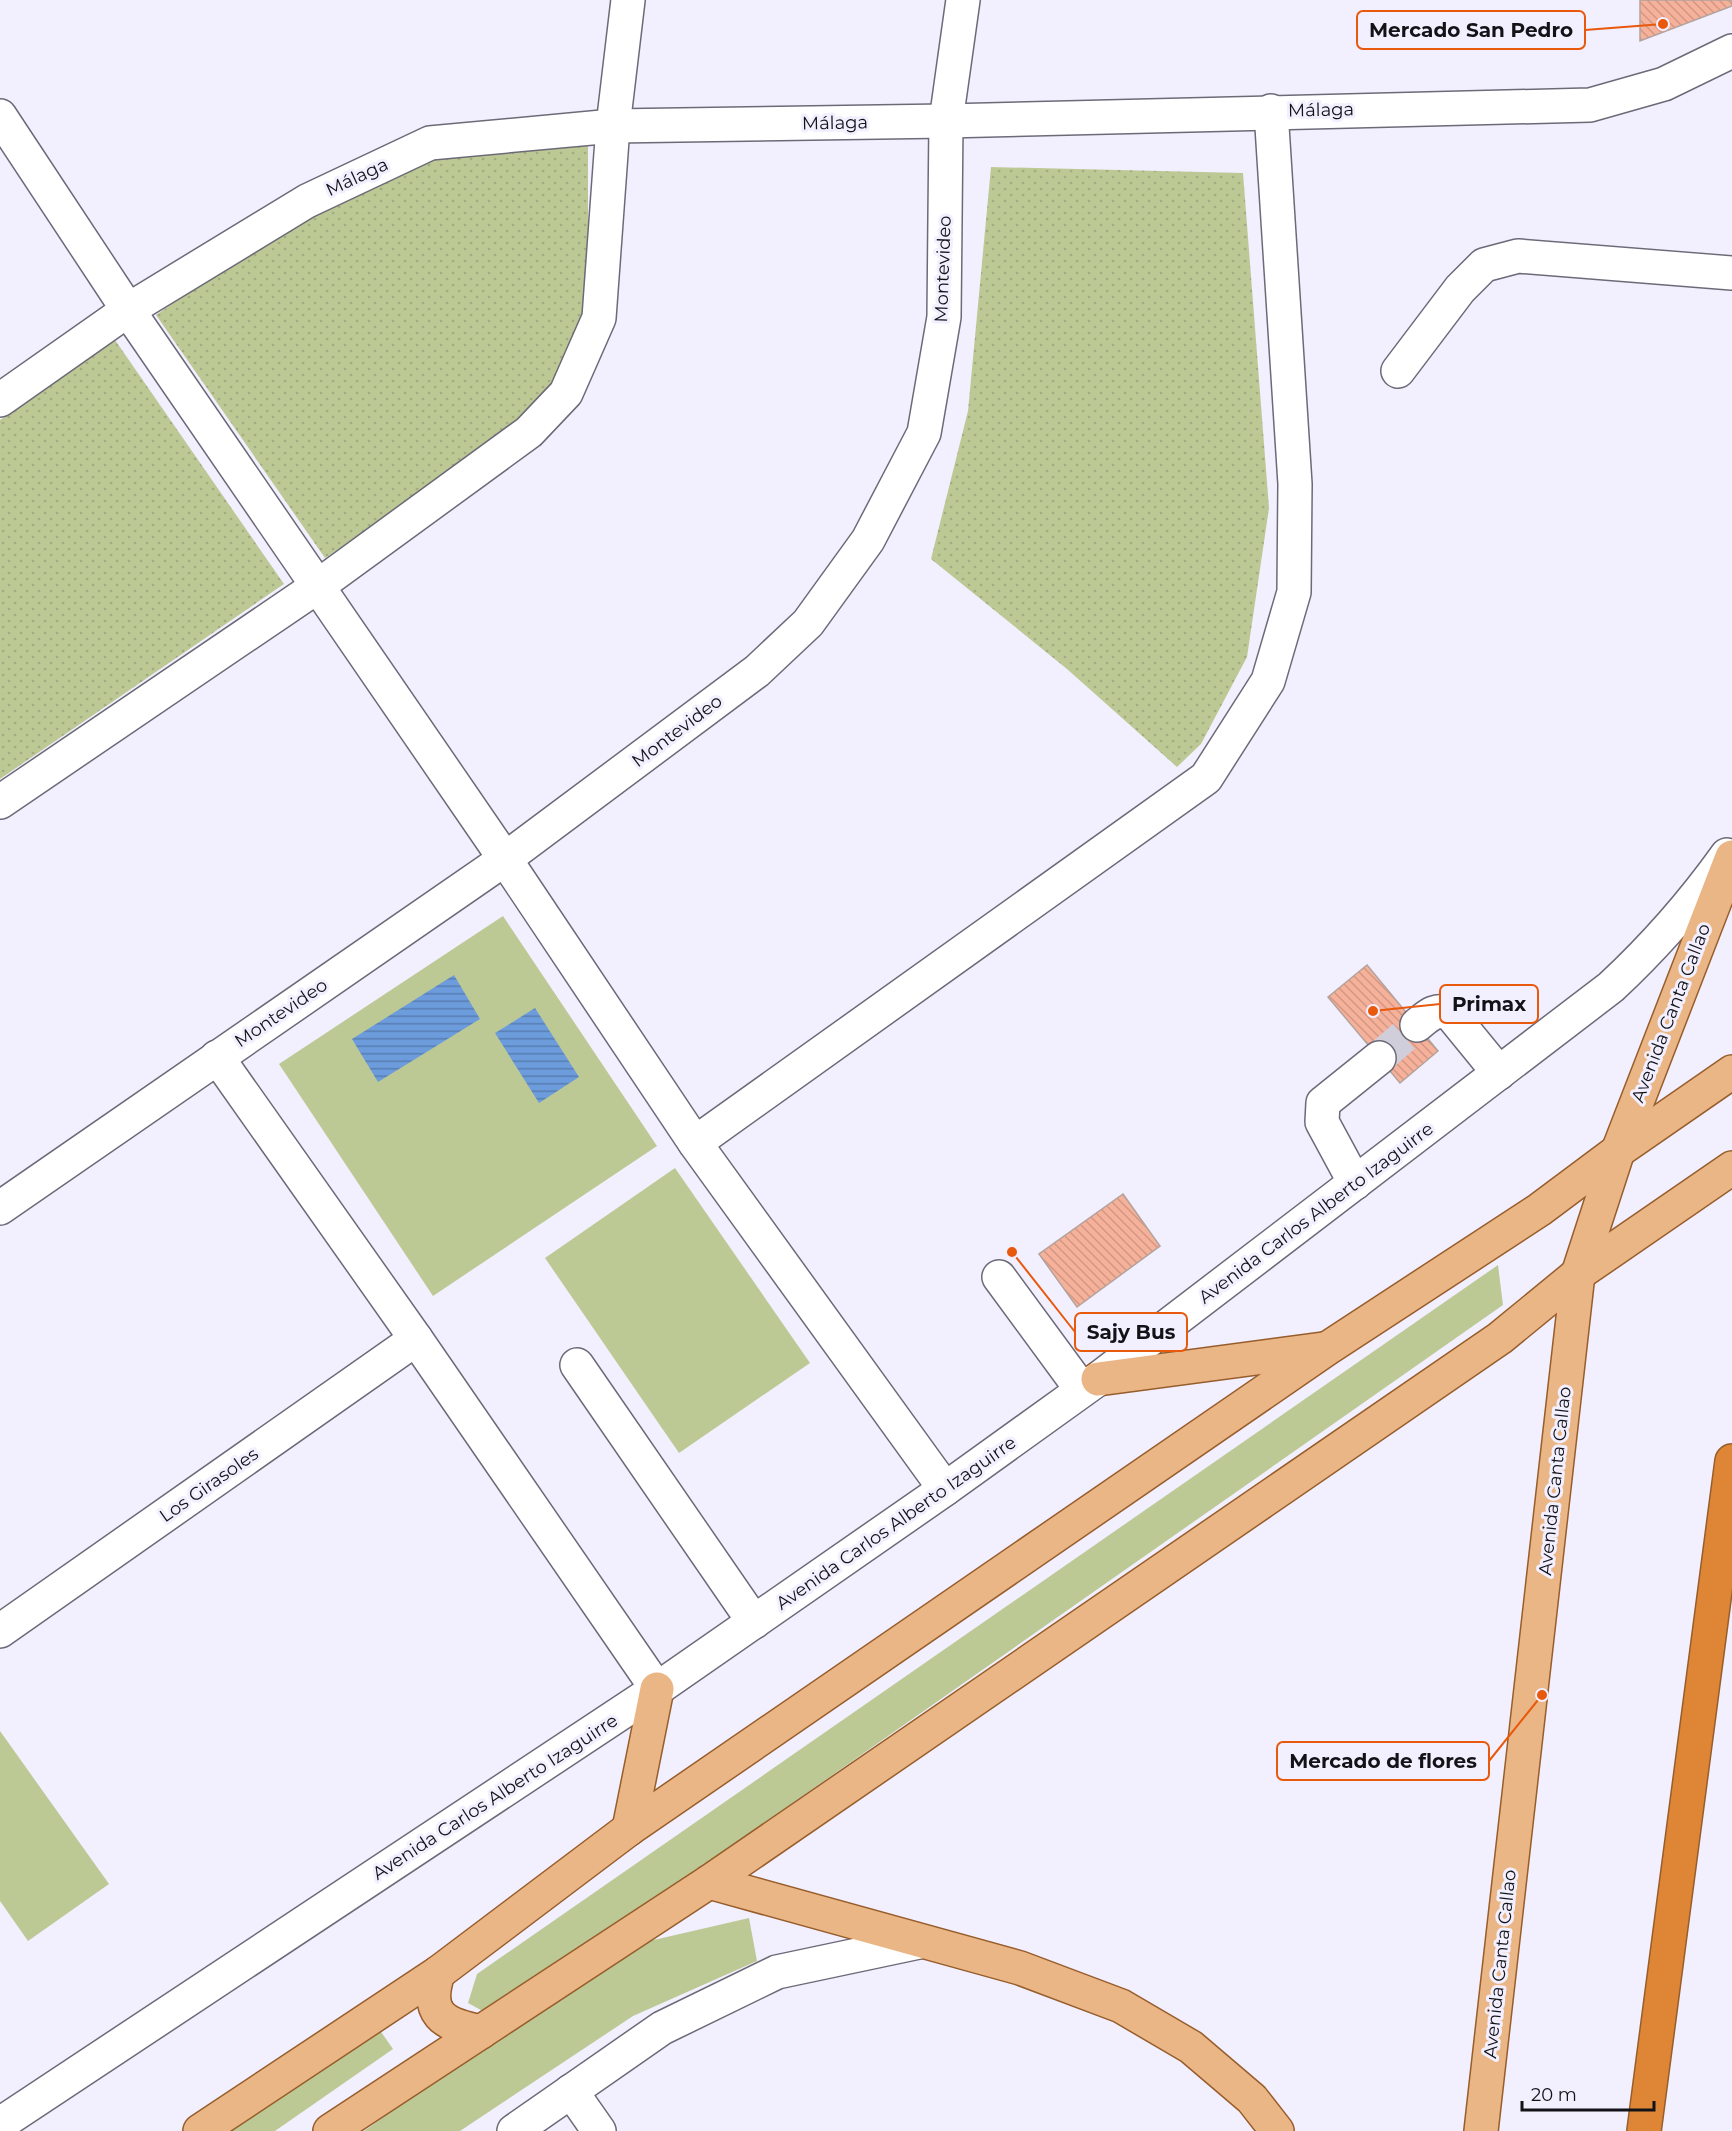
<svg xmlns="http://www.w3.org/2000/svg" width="1732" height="2131" font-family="Montserrat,sans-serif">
<defs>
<pattern id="park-dots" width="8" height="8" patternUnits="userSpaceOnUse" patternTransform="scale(1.5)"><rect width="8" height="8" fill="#bdc995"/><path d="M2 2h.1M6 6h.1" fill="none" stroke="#a2ac80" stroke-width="1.8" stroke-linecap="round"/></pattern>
<pattern id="water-rules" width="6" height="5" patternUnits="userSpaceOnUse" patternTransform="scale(1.5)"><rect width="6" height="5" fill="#6c9cdc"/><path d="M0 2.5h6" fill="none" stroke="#587eb1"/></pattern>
<pattern id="building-back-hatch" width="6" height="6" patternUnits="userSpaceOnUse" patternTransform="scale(1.5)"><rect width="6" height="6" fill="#f6b19a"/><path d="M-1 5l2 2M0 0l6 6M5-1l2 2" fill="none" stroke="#d29784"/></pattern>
</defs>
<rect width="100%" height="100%" fill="#f2efff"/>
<!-- grass -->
<g fill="#bdc995">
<path d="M503 916 657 1146 433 1296 279 1064Z"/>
<path d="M675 1168 810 1363 679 1453 545 1258Z"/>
<path d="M1498 1265 1503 1305 490 2015 468 2003 477 1974Z"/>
<path d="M0 1731 109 1884 28 1941 0 1901Z"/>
<path d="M749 1918 757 1961 633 2016 460 2131H364L619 1948Z"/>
<path d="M377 2026 393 2049 275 2131H226Z"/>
</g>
<!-- park -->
<g fill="url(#park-dots)">
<path d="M588 145V311L555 384 513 430 325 558 156 315 263 241 360 188 435 158Z"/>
<path d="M991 167 1243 173 1269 508 1247 657 1201 744 1177 767 1067 669 931 559 968 411Z"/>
<path d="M115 340 284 584 0 779V420Z"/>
</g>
<!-- water -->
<g fill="url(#water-rules)">
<path d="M454 975 480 1019 378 1082 352 1039Z"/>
<path d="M535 1008 579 1077 539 1103 495 1033Z"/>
</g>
<!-- building -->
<g fill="url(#building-back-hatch)" stroke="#b3a39d" stroke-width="1.5">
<path d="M1640 0H1732V6L1640 41Z"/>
<path d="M1367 965 1438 1051 1400 1083 1328 997Z"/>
<path d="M1123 1194 1160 1246 1077 1307 1039 1254Z"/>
</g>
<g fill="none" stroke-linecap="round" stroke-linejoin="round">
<!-- minor-tunnel -->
<path stroke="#d1cedc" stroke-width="33" stroke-dasharray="33 16" stroke-linecap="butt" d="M1379 1058 1417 1025"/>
<!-- minor casing -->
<g stroke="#6d6a78" stroke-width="36">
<g id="minor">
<path d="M0 116 128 310 505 859 695 1143 945 1489"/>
<path d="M1398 371 1460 289 1484 265 1518 256 1732 273"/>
<path d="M0 400 128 310 307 201 430 143 613 126 946 121 1590 105 1664 84 1732 51"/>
<path d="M0 802 318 586 529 432 566 393 599 318 613 126 628 0"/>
<path d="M1417 1025C1428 1016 1435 1008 1450 1013L1499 1073"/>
<path d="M217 1057 416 1339 657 1689"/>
<path d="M695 1143 1206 778 1268 681 1294 592 1295 484 1271 111"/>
<path d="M1355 1183 1322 1122 1323 1103 1379 1058"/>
<path d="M0 1208 505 859 757 671 808 623 868 540 924 433 944 317 946 121 963 0"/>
<path d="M999 1277 1082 1390"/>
<path d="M577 1365 754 1622"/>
<path d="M0 1631 416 1339"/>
<path d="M571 2091 599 2131"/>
<path d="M0 2124 657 1689 945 1489 1098 1379 1611 987C1655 946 1692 904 1727 855"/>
<path d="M514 2131 662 2028 777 1972 919 1942"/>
</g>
</g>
<!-- major casing -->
<g stroke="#975d2b" stroke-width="36">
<g id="major">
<path d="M1098 1379 1323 1349"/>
<path d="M629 1829 657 1689"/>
<path d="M709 1882 1020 1968 1121 2006 1191 2047 1252 2099 1277 2131"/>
<path d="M438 1973C425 2014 442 2024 481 2032"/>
<path d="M200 2131 438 1973 629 1829 1328 1348 1539 1210 1618 1151 1732 1072"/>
<path d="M330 2131 709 1882 1500 1338 1578 1274 1732 1168"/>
<path d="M1481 2131 1578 1274 1618 1151 1732 857"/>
</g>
</g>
<!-- highway casing -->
<g stroke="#975d2b" stroke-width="36">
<path id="highway" d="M1644 2131 1732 1461"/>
</g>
<!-- minor -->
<use href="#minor" stroke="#fff" stroke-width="33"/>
<!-- major -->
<use href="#major" stroke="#ebb686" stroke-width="33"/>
<!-- highway -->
<use href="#highway" stroke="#de8636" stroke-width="33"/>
</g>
<g text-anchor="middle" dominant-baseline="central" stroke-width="6" stroke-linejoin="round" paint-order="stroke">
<!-- street labels -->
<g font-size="18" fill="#131217" stroke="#f2efff">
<text transform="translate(1321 110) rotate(-1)">Málaga</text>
<text transform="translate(835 123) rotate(-1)">Málaga</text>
<text transform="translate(357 177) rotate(-25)">Málaga</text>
<text transform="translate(943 269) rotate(-88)">Montevideo</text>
<text transform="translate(677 731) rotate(-37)">Montevideo</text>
<text transform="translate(281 1013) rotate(-34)">Montevideo</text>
<text transform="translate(1671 1013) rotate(-69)">Avenida Canta Callao</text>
<text transform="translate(1316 1213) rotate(-37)">Avenida Carlos Alberto Izaguirre</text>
<text transform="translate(1555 1481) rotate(-84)">Avenida Canta Callao</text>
<text transform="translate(209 1485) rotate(-35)">Los Girasoles</text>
<text transform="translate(896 1523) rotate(-35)">Avenida Carlos Alberto Izaguirre</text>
<text transform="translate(495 1797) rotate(-33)">Avenida Carlos Alberto Izaguirre</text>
<text transform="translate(1500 1964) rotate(-84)">Avenida Canta Callao</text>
</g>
</g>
<!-- callouts -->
<path fill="none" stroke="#e8590c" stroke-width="2" d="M1663 24L1585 30M1373 1011L1440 1004M1012 1252L1075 1332M1542 1695L1489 1761"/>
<g fill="#e8590c" stroke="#f2efff" stroke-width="2">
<circle cx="1663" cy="24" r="6"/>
<circle cx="1373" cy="1011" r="6"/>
<circle cx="1012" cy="1252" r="6"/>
<circle cx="1542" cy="1695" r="6"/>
</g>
<g fill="#f2efff" stroke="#e8590c" stroke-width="2">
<rect x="1357" y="11" width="228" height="38" rx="6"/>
<rect x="1440" y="985" width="98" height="38" rx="6"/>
<rect x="1075" y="1313" width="112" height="38" rx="6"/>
<rect x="1277" y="1742" width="212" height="38" rx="6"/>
</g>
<g font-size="20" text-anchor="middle" font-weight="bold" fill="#131217">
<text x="1471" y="37">Mercado San Pedro</text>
<text x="1489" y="1011">Primax</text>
<text x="1131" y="1339">Sajy Bus</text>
<text x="1383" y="1768">Mercado de flores</text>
</g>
<!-- scale -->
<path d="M1522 2101v9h132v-9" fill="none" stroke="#131217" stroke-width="3"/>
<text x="1531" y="2101" font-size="18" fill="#131217" stroke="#f2efff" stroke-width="4.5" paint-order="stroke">20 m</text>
</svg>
